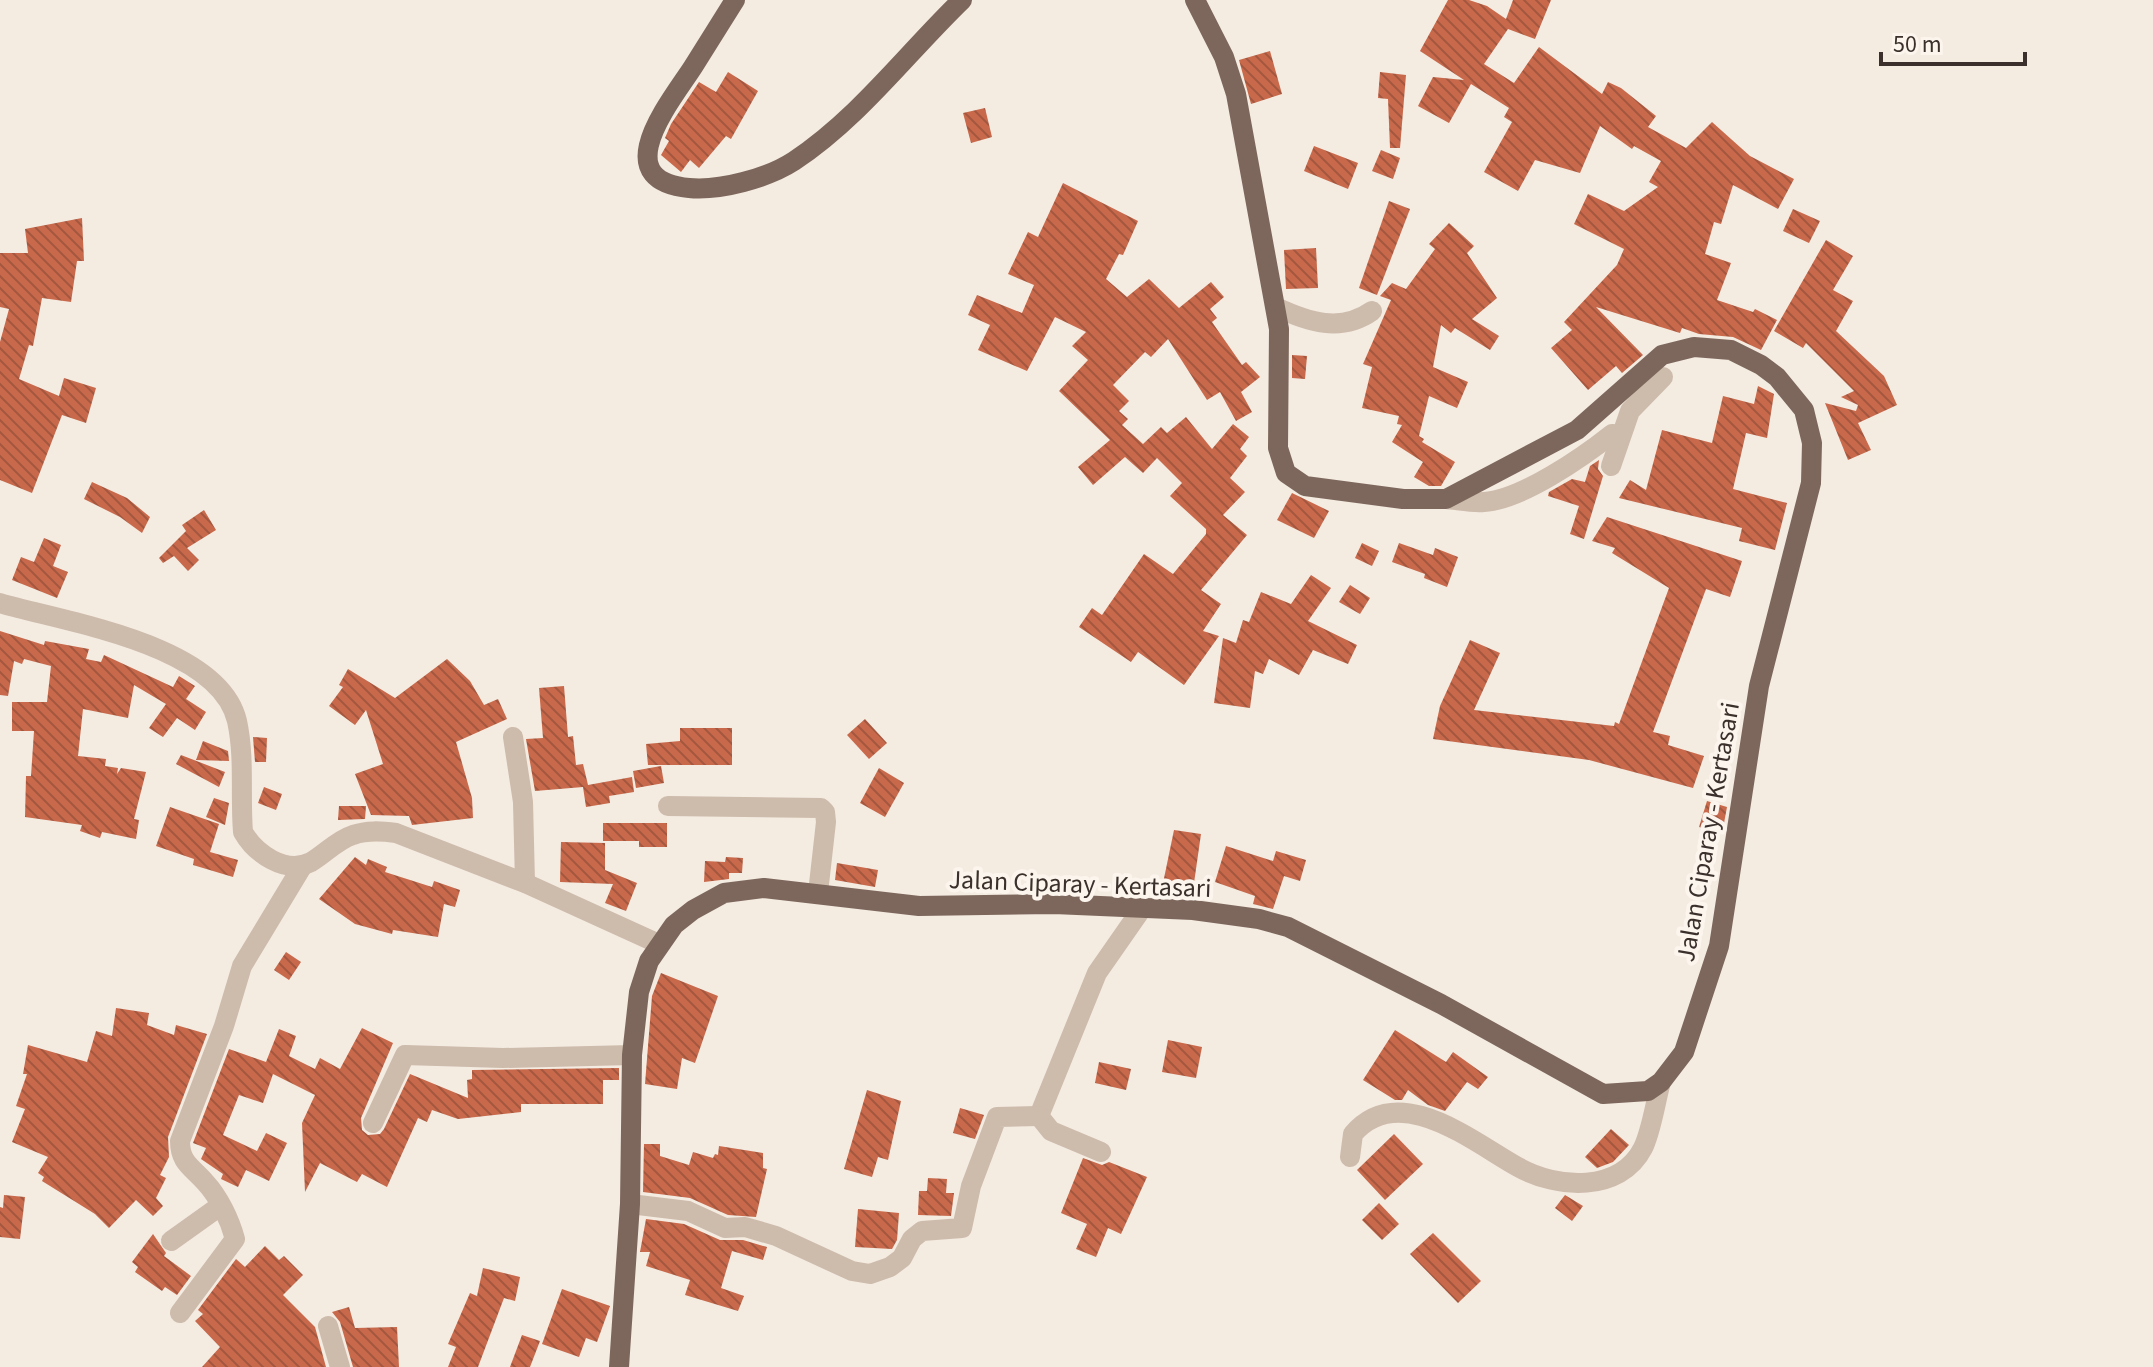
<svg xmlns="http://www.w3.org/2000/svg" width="2153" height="1367" font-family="'Source Sans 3',sans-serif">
<defs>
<pattern id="building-back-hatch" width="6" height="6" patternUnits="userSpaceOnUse" patternTransform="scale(2)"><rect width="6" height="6" fill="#c8694b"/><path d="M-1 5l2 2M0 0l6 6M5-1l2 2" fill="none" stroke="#a4573f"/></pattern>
</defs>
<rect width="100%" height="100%" fill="#f4ebe1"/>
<!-- building -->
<g fill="url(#building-back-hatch)">
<path d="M1448 0H1469L1487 6 1506 19 1513 0H1551L1535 39 1508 29 1484 64 1514 83 1539 47 1602 94 1608 82 1621 88 1656 116 1648 127 1686 148 1712 122 1750 156 1794 179 1778 209 1733 185 1721 224 1714 222 1705 254 1731 263 1717 300 1753 312 1755 309 1777 320 1761 350 1733 337 1699 334 1682 328 1680 333 1596 307 1643 355 1622 373 1616 366 1588 390 1551 348 1572 330 1564 322 1617 265 1624 249 1574 224 1588 194 1624 211 1658 187 1649 182 1661 161 1634 146 1632 149 1600 126 1580 173 1535 160 1518 191 1484 172 1512 122 1504 117 1509 108 1471 84 1449 123 1418 106 1433 77 1464 80 1420 51Z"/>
<path d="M1270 51 1282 94 1251 104 1239 60Z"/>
<path d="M728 72 758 91 731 139 726 136 699 168 690 160 681 172 661 155 669 141 665 138 671 124 699 82 716 92Z"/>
<path d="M1380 72 1406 75 1400 148H1390L1388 99 1378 98Z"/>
<path d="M985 108 992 137 971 143 963 113Z"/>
<path d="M1314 146 1358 163 1348 189 1304 171Z"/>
<path d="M1381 150 1400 158 1393 179 1372 171Z"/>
<path d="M1063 183 1138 221 1123 255 1119 254 1106 279 1127 297 1149 279 1179 308 1211 282 1224 297 1210 309 1217 318 1212 322 1242 365 1246 362 1260 377 1241 392 1252 412 1236 421 1220 392 1207 400 1168 339 1151 357 1145 352 1113 385 1129 401 1119 411 1128 419 1122 425 1143 444 1161 427 1167 433 1186 417 1212 449 1233 424 1249 437 1240 449 1247 456 1230 478 1245 492 1223 515 1247 535 1201 590 1221 604 1203 631 1219 636 1184 685 1138 652 1131 662 1079 627 1092 608 1102 615 1144 554 1173 574 1206 534V529L1170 496 1182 483 1157 458 1143 473 1125 457 1093 485 1078 467 1110 440 1059 391 1088 360 1072 346 1086 332 1055 317 1027 371 978 350 990 325 968 315 977 295 1022 313 1034 285 1008 274 1028 232 1038 237Z"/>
<path d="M1389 201 1410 209 1377 295 1359 288Z"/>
<path d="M1793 209 1820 221 1809 243 1783 231Z"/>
<path d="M82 218 84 261H77L71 302 42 298 33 346 29 345 19 379 59 396 64 378 96 388 86 423 62 415 32 493 0 480V342L9 309 0 307V253H28L25 229Z"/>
<path d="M1449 223 1474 246 1467 253 1497 298 1472 319 1499 336 1490 350 1455 328 1451 333 1441 325 1433 367 1468 382 1457 408 1429 396 1419 436 1424 439 1422 442 1455 462 1441 486H1429L1414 477 1423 462 1392 442 1402 425 1397 424 1399 416 1362 408 1372 367 1363 364 1391 300 1380 296 1392 283 1406 289 1435 249 1429 244Z"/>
<path d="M1826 240 1853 256 1833 290 1853 301 1836 331 1884 376 1897 405 1858 423 1871 450 1848 460 1825 403 1856 411 1858 405 1841 397 1854 391 1806 343 1803 348 1774 331Z"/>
<path d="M1316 248 1318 288 1286 289 1284 250Z"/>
<path d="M1292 355 1307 356 1305 379 1292 378Z"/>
<path d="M1758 386 1774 394 1767 438 1746 433 1733 489 1787 503 1775 550 1739 541 1742 528 1619 498 1630 480 1646 490 1662 430 1712 443 1723 396 1754 404Z"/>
<path d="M1599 460 1598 469 1603 476 1584 539 1570 534 1579 506 1548 496 1549 492 1572 479 1585 482 1590 466Z"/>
<path d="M92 482 127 498 150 517 142 533 120 517 84 499Z"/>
<path d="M1292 493 1329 511 1314 538 1277 520Z"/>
<path d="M204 510 216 530 187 548 199 560 188 571 174 556 163 563 159 558 186 531 182 525Z"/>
<path d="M1607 517 1742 561 1730 597 1706 589 1653 732 1670 736 1668 745 1704 756 1693 788 1589 760 1433 739 1440 706 1470 640 1500 653 1474 710 1614 726 1615 722 1619 724 1669 588 1612 553 1615 548 1592 541Z"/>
<path d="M44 538 61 545 53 566 68 572 57 598 12 580 21 557 34 562Z"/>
<path d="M1362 543 1379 551 1372 566 1355 558Z"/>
<path d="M1399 543 1433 555 1435 548 1458 557 1447 587 1424 578 1425 574 1392 562Z"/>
<path d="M1311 575 1331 588 1308 621 1357 645 1348 664 1313 650 1299 675 1269 659 1263 674 1255 671 1250 708 1214 703 1223 638 1236 643 1243 620 1249 622 1261 592 1291 604Z"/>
<path d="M1350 585 1370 598 1360 614 1339 602Z"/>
<path d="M0 631 44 645 45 641 89 649 86 659 101 662 104 655 173 687 179 676 195 686 186 699 206 712 195 730 177 718 163 737 149 728 166 704 134 685 128 718 83 709 78 756 106 759 105 766 118 768 117 774 121 768 146 772 134 819 139 820 136 839 102 832 100 838 80 831 82 825 25 817 26 776H31L34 731H12V702H47L51 666 24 659 22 664 14 661 8 696 0 695Z"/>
<path d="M447 659 470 681 484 705 498 699 507 719 456 742 472 798 473 818 412 825 409 816 371 815 355 774 383 764 366 710 355 725 329 706 343 687 339 685 348 669 395 698Z"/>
<path d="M564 686 568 737 573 736 576 765 583 764 588 785 632 777 634 792 609 796 610 803 586 807 583 787 535 791 526 739 543 738 539 688Z"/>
<path d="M865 719 887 743 869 759 847 735Z"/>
<path d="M680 728H732V765H648L646 744 680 741Z"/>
<path d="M253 737 267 738 266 762H255Z"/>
<path d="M203 741 228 751 229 761 196 760Z"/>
<path d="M181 755 225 772 219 787 176 764Z"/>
<path d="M661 766 664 783 636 788 633 771Z"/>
<path d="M879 768 904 783 885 817 860 803Z"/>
<path d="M264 787 282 794 276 810 258 803Z"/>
<path d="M214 798 229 803 225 825 206 817Z"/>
<path d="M1707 801 1727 807 1722 834 1699 827Z"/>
<path d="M339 806H366L365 819 338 820Z"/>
<path d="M170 807 219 824 210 852 238 860 233 877 193 865 194 859 156 846Z"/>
<path d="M603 823H667V847H639V841H603Z"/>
<path d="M1174 830 1201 834 1192 897 1162 888Z"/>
<path d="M561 842 605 843V870L637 883 626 911 605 903 613 884 560 882Z"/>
<path d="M1226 846 1273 861 1276 851 1306 860 1300 881 1284 876 1273 909 1253 904 1255 896 1215 882Z"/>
<path d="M355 857 366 865 368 859 387 867 385 872 432 887 434 881 460 890 455 907 444 904 438 937 393 930 392 934 355 924 319 899Z"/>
<path d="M726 857 743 858 742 873H729V879L704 882 705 861 725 862Z"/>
<path d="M837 863 878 870 875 887 835 880Z"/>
<path d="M286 952 301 962 289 980 274 970Z"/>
<path d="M661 973 718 996 695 1063 682 1058 677 1089 645 1084 652 996Z"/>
<path d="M116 1008 149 1013 147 1025 174 1035 176 1025 207 1034 168 1137 169 1157 160 1175 166 1178 156 1198 163 1206 153 1216 136 1200 109 1228 95 1214 42 1181 44 1177 38 1173 48 1157 12 1142 25 1109 16 1106 27 1074H23L28 1045 87 1062 96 1031 112 1036Z"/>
<path d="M362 1028 393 1043 361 1118 362 1130 368 1135 380 1134 384 1129 410 1074 468 1098 467 1080 472 1079V1070L619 1068V1080H603V1104H521V1112L458 1119 432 1110 427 1122 418 1118 387 1187 362 1174 357 1182 320 1163 305 1192 302 1123 315 1095 273 1074 263 1103 239 1095 223 1135 257 1151 266 1133 287 1143 269 1181 246 1170 238 1187 221 1179 223 1174 201 1159 206 1148 193 1143 229 1049 266 1062 279 1029 296 1036 289 1056 315 1069 320 1058 340 1069Z"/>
<path d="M1395 1030 1446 1062 1453 1052 1488 1077 1478 1089 1467 1082 1445 1111 1428 1105 1408 1090 1402 1100H1395L1363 1080Z"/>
<path d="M1168 1040 1202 1047 1196 1078 1162 1072Z"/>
<path d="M1099 1062 1131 1069 1126 1090 1095 1083Z"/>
<path d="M867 1090 901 1101 888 1160 878 1157 872 1177 844 1169Z"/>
<path d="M960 1108 984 1115 975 1139 953 1133Z"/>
<path d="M1611 1129 1629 1145 1613 1162 1597 1168 1585 1157Z"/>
<path d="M1394 1134 1423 1164 1385 1200 1357 1170Z"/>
<path d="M644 1144H660V1156L689 1165 693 1152 713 1158 715 1154 718 1155 719 1146 763 1153V1168L767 1169 756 1217 728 1215 690 1198 643 1192Z"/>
<path d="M1083 1158 1102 1165 1109 1162 1147 1177 1121 1234 1108 1228 1096 1257 1076 1249 1087 1224 1061 1213Z"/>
<path d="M928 1178 947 1179 946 1193H954L951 1216 918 1215 919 1191H927Z"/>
<path d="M4 1195 25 1197 20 1239 0 1237V1207L3 1208Z"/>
<path d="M1565 1195 1583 1206 1572 1221 1555 1208Z"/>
<path d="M1379 1203 1399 1224 1382 1240 1362 1220Z"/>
<path d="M858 1209 899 1213 897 1240 892 1249 855 1247Z"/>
<path d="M646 1219 684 1224 720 1240H743L767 1247 763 1260 732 1251 721 1288 744 1296 738 1311 685 1295 690 1280 646 1266 650 1252H640Z"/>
<path d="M1433 1233 1481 1281 1458 1303 1410 1254Z"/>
<path d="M153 1234 166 1253 164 1256 191 1276 177 1295 165 1287 162 1291 135 1272 138 1267 132 1262Z"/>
<path d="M265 1246 279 1260 284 1256 303 1275 283 1295 315 1327 326 1367H202L220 1347 195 1321 203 1314 198 1310 236 1259 245 1267Z"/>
<path d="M483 1268 520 1277 515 1301 504 1298 478 1367H448L456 1347 448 1344 470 1293 477 1296Z"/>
<path d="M562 1289 610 1306 597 1342 586 1338 579 1357 542 1344Z"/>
<path d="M349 1307 355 1328 397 1327 399 1367H353L340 1322 332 1312Z"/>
<path d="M522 1335 540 1341 530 1367H510Z"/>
</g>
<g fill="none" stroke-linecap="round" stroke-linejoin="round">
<!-- minor -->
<g stroke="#cdbbac" stroke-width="20">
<path d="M1276 307C1308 322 1341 333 1372 311"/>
<path d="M1611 466 1630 411 1663 377"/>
<path d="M1446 499C1458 500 1472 503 1484 502 1521 500 1583 457 1612 434L1621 435"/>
<path d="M0 603C64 622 219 644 237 721 245 758 240 795 243 832 255 853 285 875 311 862 325 854 337 840 353 835 367 830 381 831 396 833L525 883 659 944"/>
<path d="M513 737 523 802 525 883"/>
<path d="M668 806 821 808 825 812 826 822 818 893"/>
<path d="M373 1123 405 1055 503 1058 632 1055"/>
<path d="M1101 1152 1051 1131 1039 1116 1097 973 1143 907"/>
<path d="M1350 1157 1353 1134C1399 1080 1473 1142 1518 1167 1557 1189 1620 1193 1643 1148 1652 1129 1655 1103 1661 1082"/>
<path d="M630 1204 688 1211 725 1228 745 1227 776 1236 852 1271 870 1274 890 1267 902 1258 912 1239 922 1231 962 1228 971 1186 997 1117 1039 1116"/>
<path d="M171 1241 220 1206"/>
<path d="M180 1313 235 1239C230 1220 219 1197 205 1182 192 1167 180 1163 180 1141L224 1026 242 966 303 865"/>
<path d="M328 1326 340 1367"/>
</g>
<!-- major -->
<g stroke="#7d675c" stroke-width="20">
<path d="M735 0C721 22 707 45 693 67 671 101 605 180 689 188 720 191 768 178 794 161 859 118 907 53 962 0"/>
<path d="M619 1367 630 1204 632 1055 639 992 649 961 674 925 693 910 724 893 764 888 919 906 1054 904 1193 910 1259 919 1288 927 1441 1004 1603 1094 1648 1091 1661 1082 1684 1052 1719 946 1759 686 1811 483 1812 443 1804 410 1777 377 1761 365 1731 350 1694 347 1662 355 1577 430 1446 499H1403L1305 486 1286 473 1278 448 1279 329 1236 94 1224 57 1195 0"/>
</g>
</g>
<g text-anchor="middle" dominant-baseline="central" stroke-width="8" stroke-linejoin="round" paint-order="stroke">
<!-- street labels -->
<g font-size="26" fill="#3b302b" stroke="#fbf5ee">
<text transform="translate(1708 832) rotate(-80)">Jalan Ciparay - Kertasari</text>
<text transform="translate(1080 884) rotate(2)">Jalan Ciparay - Kertasari</text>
</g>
</g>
<!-- scale -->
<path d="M1881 52v12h144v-12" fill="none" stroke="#3b302b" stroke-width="4"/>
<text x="1893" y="52" font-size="24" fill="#3b302b" stroke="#fbf5ee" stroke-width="6" paint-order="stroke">50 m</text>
</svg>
